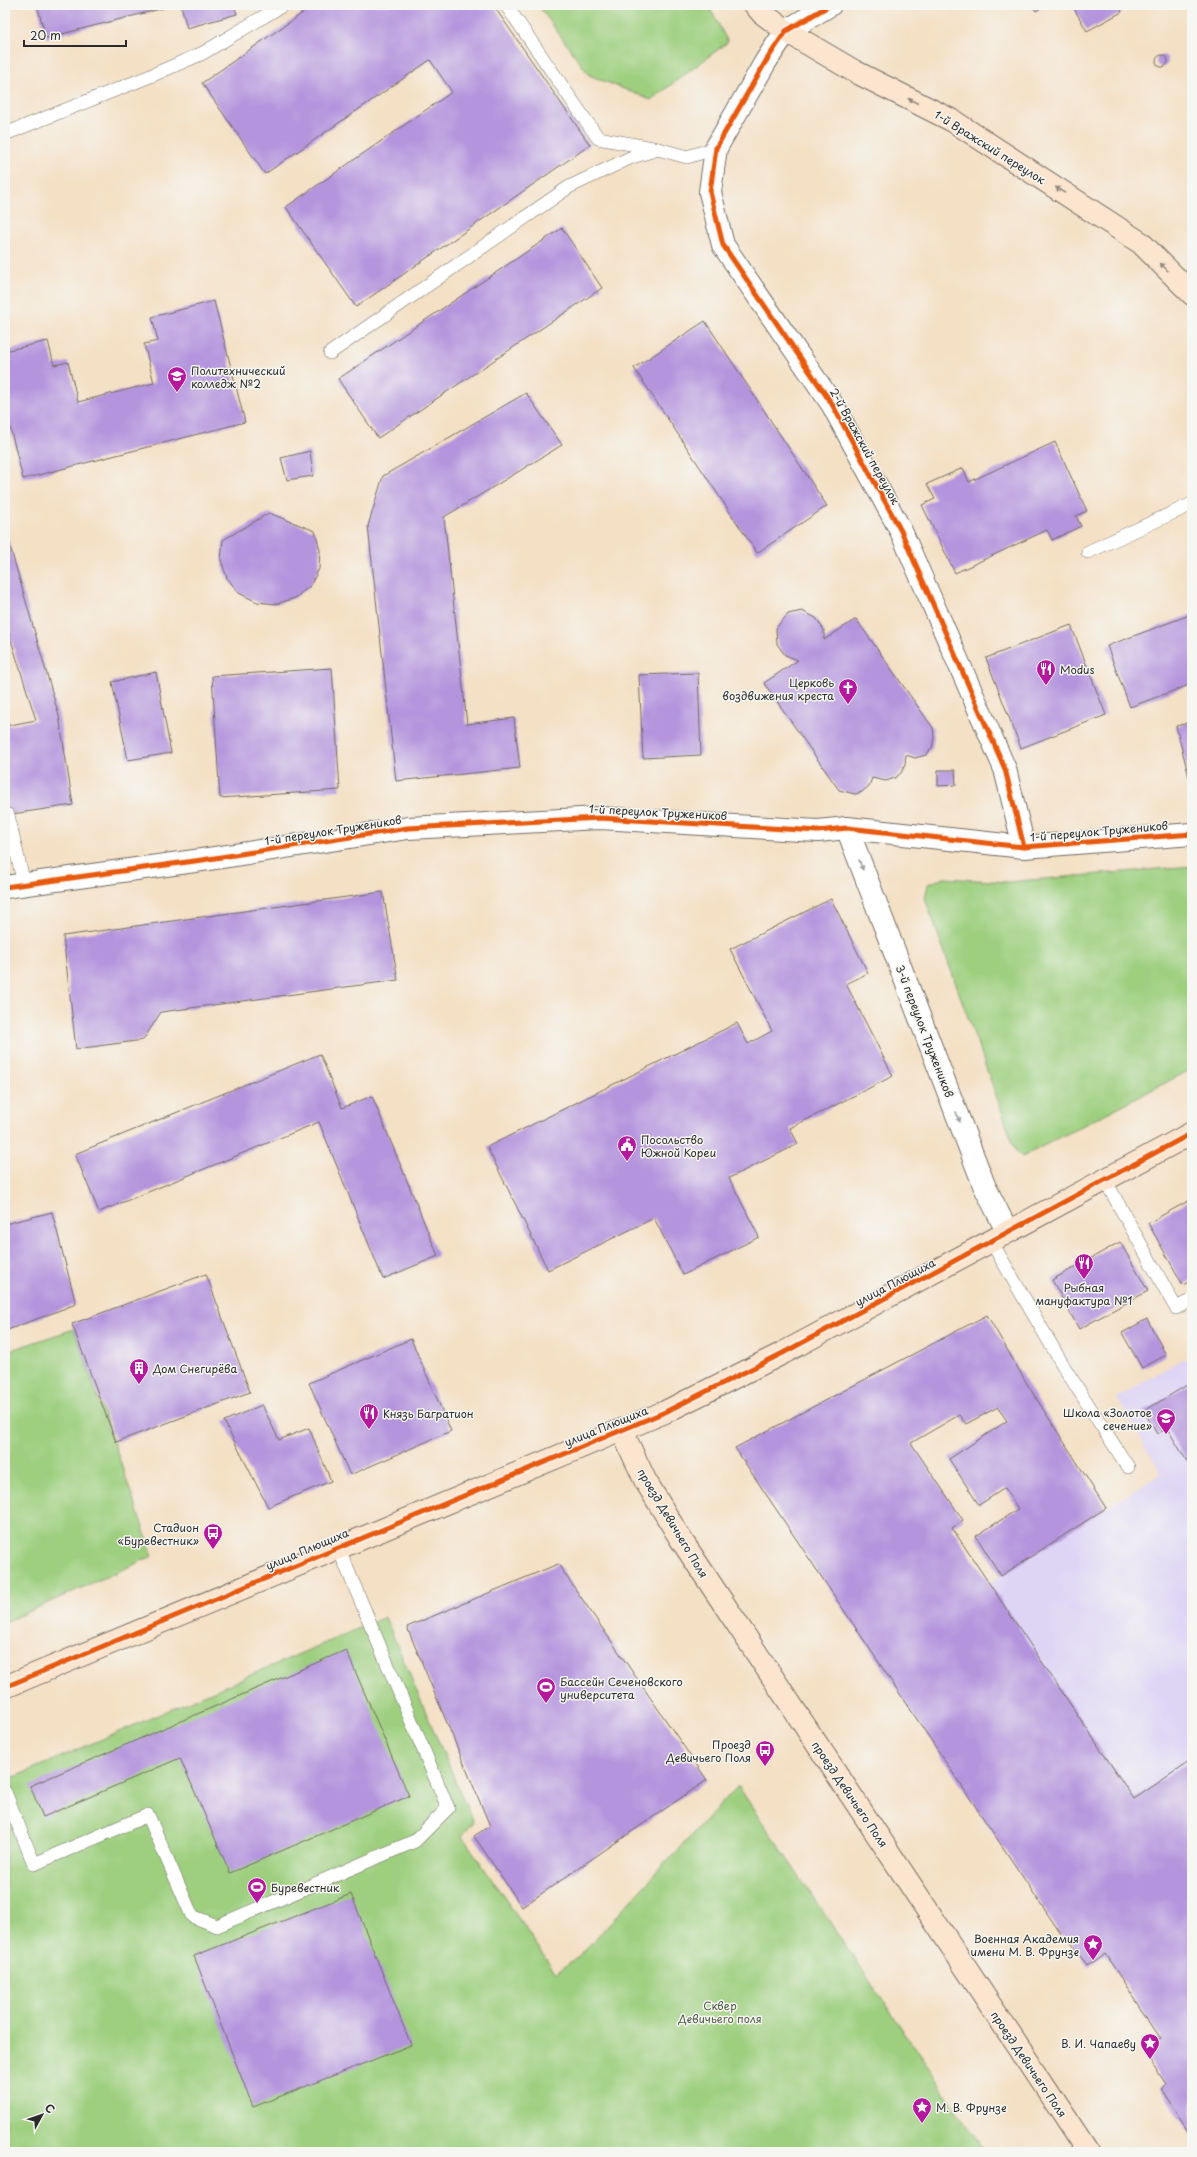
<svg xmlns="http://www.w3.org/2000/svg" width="1197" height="2157" font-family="'Playpen Sans',sans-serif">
<rect width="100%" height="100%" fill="#f6f6f2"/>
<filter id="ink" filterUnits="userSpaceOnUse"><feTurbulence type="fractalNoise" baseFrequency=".025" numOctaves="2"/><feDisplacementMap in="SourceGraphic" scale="8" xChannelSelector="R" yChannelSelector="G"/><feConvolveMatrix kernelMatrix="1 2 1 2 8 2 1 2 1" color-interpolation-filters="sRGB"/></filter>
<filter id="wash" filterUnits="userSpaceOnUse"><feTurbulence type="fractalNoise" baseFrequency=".012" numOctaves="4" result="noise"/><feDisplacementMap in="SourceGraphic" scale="16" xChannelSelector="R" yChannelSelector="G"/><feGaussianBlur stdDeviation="0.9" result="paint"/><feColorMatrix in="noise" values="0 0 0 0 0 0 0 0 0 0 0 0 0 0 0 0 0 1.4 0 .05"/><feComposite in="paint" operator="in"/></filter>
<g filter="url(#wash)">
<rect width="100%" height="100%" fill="#f4e0c5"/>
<!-- built -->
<path fill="#ded5f5" d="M1182 1359 1192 1362V2136L1160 2088 1166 2084 1143 2050 1161 2037 1105 1954 1087 1966 1068 1938 1065 1940 735 1448 869 1379 963 1520 952 1528 989 1583 1161 1473 1117 1398Z"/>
<!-- green -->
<g fill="#9ecf7f" stroke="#647d55">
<path d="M538 5H708L728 42 651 100 589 75Z"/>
<path d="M1192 866V1069L1022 1157 1016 1151 925 898 928 884 944 878 1008 882Z"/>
<path d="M74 1329 153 1556 5 1622V1352Z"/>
<path d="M385 1617 473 1822 462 1836 556 1973 577 1958 738 1786 985 2152H5V1781Z"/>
</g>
<g id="blocks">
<!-- building -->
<g fill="#b494dd">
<path d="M37 5H172V6L46 38Z"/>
<path d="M181 5H234L237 14 187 28Z"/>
<path d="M314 5H493L590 145 356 307 286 207 452 92 430 60 265 174 202 83Z"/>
<path d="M1031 5H1045L1036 11Z"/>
<path d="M1072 5H1118L1122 12 1087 31Z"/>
<circle cx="1162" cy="61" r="6"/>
<path d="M562 228 602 288 378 438 338 379Z"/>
<path d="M214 301 245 422 23 479 5 407V351L48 341 54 365 68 362 78 402 154 383 144 344 158 341 152 317Z"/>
<path d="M705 321 827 506 757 553 634 368Z"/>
<path d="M526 393 562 445 444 517 467 724 514 718 520 768 396 781 368 526 383 476Z"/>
<path d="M1055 442 1087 511 1076 516 1081 526 1052 540 1047 530 955 573 922 505 935 499 927 484 963 468 969 482Z"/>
<path d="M310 451 313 476 287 480 281 458Z"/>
<path d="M269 513 315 531 320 550 319 569 310 586 295 598 276 604 257 602 239 593 227 578 221 560 223 540Z"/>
<path d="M5 529 59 716 73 805 5 815V726L36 720 5 621Z"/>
<path d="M802 611 816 618 824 630V640L856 619 933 728 934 737 932 748 926 755 915 758 906 755 905 765 901 773 895 778 886 781 872 778 869 786 862 792 855 794 839 790 764 683 798 660 785 655 777 644 776 628 788 614Z"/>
<path d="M1192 614V684L1130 707 1107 646Z"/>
<path d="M1071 625 1106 715 1021 748 986 658Z"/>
<path d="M332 668 340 790 220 798 212 676Z"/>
<path d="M156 672 171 753 128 760 112 682Z"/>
<path d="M698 673 701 755 643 758 639 675Z"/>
<path d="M1192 722V785H1191L1176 726Z"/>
<path d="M938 770H955L956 785 938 786Z"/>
<path d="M383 892 398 980 161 1012 143 1040 76 1049 63 936Z"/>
<path d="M831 899 868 973 846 984 893 1076 790 1128 798 1144 729 1178 759 1237 683 1275 654 1218 548 1270 487 1147 737 1023 748 1044 772 1031 730 949Z"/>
<path d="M320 1054 342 1108 372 1096 438 1256 383 1279 319 1122 99 1212 75 1154Z"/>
<path d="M1192 1199V1280L1183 1285 1148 1223Z"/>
<path d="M52 1212 76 1304 5 1331V1224Z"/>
<path d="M1120 1242 1148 1291 1079 1329 1052 1280Z"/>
<path d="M206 1274 250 1392 116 1442 72 1324Z"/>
<path d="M987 1315 1029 1387 1106 1508 1001 1576 976 1536 1018 1509 1005 1488 979 1505 949 1459 1007 1421 998 1407 966 1424 959 1415 911 1443 963 1520 952 1528 1134 1799 1192 1760V2136L1160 2088 1166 2084 1143 2050 1161 2038 1105 1954 1087 1966 1068 1938 1065 1940 735 1448Z"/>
<path d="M1147 1319 1166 1355 1142 1368 1122 1333Z"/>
<path d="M411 1339 451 1431 350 1475 309 1383Z"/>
<path d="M1192 1382V1470L1167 1428 1157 1434 1144 1411Z"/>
<path d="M262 1405 279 1440 309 1428 331 1481 268 1507 224 1421Z"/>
<path d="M558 1564 707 1780 522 1907 474 1836 490 1826 407 1627Z"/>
<path d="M346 1650 409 1796 230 1873 180 1758 43 1817 30 1786Z"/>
<path d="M351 1894 411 2045 253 2107 194 1956Z"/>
</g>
</g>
</g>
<g filter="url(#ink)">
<use href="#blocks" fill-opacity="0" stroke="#716a61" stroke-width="1"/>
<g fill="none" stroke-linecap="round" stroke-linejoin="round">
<!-- lane casing -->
<g stroke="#716a61" stroke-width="14">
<g id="lane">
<path d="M506 5 598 138 658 149 687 157 716 148"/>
<path d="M5 134 148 77 203 53 283 5"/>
<path d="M330 353 569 187 632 157 658 149"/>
<path d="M1088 552 1192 504"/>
<path d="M8 815 24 884"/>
<path d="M1105 1180 1176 1308 1192 1300"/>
<path d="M991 1241 1064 1367 1128 1467"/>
<path d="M5 1792 34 1864 148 1815 192 1916 217 1926 415 1841 448 1808 338 1547"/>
</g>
</g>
<!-- street casing -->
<g stroke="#716a61" stroke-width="24">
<g id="street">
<path d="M830 5 786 31 766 61 716 148 710 192 723 245 832 404 901 531 1005 769 1024 847"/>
<path d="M847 828 984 1185 1007 1231"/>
<path d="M5 887 202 860 408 828 600 818 818 831 847 828 1024 847 1192 834"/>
</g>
</g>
<!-- secondary casing -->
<g stroke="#716a61" stroke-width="24">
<g id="secondary">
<path d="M755 5 762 13 786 31 854 71 953 121 1141 243 1192 294"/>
<path d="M622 1431 645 1480 680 1538 1088 2152"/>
<path d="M5 1687 665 1412 783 1353 1192 1133"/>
</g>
</g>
<!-- lane -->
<use href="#lane" stroke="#fff" stroke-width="13"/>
<!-- street -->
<use href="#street" stroke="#fff" stroke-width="22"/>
<!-- secondary -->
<use href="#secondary" stroke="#fce5cf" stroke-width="22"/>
<!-- cycleway casing -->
<g stroke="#f6f6f2" stroke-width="8">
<g id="cycleway">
<path d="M830 5 786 31 766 61 716 148 710 192 723 245 832 404 901 531 1005 769 1024 847"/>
<path d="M5 887 202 860 408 828 600 818 818 831 847 828 1024 847 1192 834"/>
<path d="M5 1687 665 1412 783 1353 1192 1133"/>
</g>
</g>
<!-- cycleway -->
<use href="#cycleway" stroke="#e8590c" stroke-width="5"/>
</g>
<!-- one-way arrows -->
<defs><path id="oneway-solid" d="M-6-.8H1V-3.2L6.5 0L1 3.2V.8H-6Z"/></defs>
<g fill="#94887d">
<use href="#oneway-solid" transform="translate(913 101) rotate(-153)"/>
<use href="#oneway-solid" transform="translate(1060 190) rotate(-147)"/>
<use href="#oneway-solid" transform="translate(1164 267) rotate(-135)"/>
</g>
<g fill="#a0a0a0">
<use href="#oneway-solid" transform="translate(861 865) rotate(69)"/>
<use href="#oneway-solid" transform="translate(958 1117) rotate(69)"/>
</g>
</g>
<!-- icons -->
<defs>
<g id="university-pin" transform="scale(1)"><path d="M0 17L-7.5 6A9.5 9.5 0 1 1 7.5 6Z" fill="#b5179e" stroke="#f6f6f2"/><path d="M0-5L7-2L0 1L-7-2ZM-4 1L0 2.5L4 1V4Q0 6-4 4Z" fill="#fff"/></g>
<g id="restaurant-pin" transform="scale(1)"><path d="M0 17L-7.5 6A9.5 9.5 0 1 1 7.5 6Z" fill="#b5179e" stroke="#f6f6f2"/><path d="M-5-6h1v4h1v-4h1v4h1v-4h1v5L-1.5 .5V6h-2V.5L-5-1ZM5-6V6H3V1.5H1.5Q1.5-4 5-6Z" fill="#fff"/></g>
<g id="church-pin" transform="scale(1)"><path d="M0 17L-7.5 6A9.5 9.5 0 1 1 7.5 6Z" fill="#b5179e" stroke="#f6f6f2"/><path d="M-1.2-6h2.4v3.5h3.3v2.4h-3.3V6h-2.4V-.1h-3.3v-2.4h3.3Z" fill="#fff"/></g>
<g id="civic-pin" transform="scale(1)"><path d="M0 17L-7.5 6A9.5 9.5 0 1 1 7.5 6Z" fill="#b5179e" stroke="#f6f6f2"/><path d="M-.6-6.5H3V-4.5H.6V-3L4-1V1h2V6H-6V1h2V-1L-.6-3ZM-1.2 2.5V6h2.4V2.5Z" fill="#fff"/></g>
<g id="building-pin" transform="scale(1)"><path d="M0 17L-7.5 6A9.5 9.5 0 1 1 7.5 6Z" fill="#b5179e" stroke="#f6f6f2"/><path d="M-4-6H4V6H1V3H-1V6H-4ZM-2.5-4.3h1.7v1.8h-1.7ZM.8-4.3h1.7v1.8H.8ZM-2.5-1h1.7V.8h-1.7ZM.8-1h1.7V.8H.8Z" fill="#fff"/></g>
<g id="school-pin" transform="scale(1)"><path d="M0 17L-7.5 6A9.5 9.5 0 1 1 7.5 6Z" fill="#b5179e" stroke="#f6f6f2"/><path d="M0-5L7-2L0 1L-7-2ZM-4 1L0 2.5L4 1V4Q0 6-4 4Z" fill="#fff"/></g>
<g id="bus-pin" transform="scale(1)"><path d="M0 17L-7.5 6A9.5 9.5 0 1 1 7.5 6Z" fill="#b5179e" stroke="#f6f6f2"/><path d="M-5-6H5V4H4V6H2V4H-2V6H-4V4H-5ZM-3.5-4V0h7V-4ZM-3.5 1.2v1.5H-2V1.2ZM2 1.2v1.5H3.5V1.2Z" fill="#fff"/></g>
<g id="stadium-pin" transform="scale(1)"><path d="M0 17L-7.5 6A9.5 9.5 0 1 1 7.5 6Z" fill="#b5179e" stroke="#f6f6f2"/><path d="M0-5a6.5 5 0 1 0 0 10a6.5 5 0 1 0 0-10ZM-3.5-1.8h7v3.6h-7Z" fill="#fff"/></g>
<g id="sight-pin" transform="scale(1)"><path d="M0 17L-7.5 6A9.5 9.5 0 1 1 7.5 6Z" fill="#b5179e" stroke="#f6f6f2"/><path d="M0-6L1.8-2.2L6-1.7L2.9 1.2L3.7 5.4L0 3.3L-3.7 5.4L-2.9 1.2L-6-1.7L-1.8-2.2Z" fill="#fff"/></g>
</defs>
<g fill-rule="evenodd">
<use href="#university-pin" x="177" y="376"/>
<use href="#restaurant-pin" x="1046" y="669"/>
<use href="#church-pin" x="848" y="688"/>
<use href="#civic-pin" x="627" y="1145"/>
<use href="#restaurant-pin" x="1084" y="1263"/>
<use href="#building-pin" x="139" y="1368"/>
<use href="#restaurant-pin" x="369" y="1413"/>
<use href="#school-pin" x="1166" y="1418"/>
<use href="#bus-pin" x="213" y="1533"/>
<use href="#stadium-pin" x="546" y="1687"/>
<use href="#bus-pin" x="765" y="1750"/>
<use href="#stadium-pin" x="257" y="1887"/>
<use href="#sight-pin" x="1093" y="1944"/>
<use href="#sight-pin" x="1150" y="2043"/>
<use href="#sight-pin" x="922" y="2107"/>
</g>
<g text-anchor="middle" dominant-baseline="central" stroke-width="3" stroke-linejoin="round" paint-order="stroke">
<!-- street labels -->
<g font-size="11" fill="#2b2b2b" stroke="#f6f6f2">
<text transform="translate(990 147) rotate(32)">1-й Вражский переулок</text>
<text transform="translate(865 446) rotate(61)">2-й Вражский переулок</text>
<text transform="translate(658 812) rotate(3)">1-й переулок Тружеников</text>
<text transform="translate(333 830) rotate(-9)">1-й переулок Тружеников</text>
<text transform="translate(1099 831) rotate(-5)">1-й переулок Тружеников</text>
<text transform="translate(925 1031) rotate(69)">3-й переулок Тружеников</text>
<text transform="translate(895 1282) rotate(-28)">улица Плющиха</text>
<text transform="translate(606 1426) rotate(-22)">улица Плющиха</text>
<text transform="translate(673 1523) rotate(59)">проезд Девичьего Поля</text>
<text transform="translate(307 1549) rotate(-23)">улица Плющиха</text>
<text transform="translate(850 1794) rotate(56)">проезд Девичьего Поля</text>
<text transform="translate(1029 2064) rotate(56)">проезд Девичьего Поля</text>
</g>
<!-- poi labels -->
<g font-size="11" fill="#2b2b2b" stroke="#f6f6f2" text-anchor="start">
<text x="191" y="370">Политехнический<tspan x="191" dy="13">колледж №2</tspan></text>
<text x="1060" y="669">Modus</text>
<text x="834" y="682" text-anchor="end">Церковь<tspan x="834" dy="13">воздвижения креста</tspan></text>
<text x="641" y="1139">Посольство<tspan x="641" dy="13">Южной Кореи</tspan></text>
<text x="1084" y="1287" text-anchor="middle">Рыбная<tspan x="1084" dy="13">мануфактура №1</tspan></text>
<text x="153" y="1368">Дом Снегирёва</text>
<text x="1152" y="1412" text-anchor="end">Школа «Золотое<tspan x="1152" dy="13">сечение»</tspan></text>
<text x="383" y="1413">Князь Багратион</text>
<text x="199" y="1527" text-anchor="end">Стадион<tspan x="199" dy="13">«Буревестник»</tspan></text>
<text x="560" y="1681">Бассейн Сеченовского<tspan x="560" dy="13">университета</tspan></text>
<text x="751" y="1744" text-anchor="end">Проезд<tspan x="751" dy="13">Девичьего Поля</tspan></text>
<text x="271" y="1887">Буревестник</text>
<text x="1079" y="1938" text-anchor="end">Военная Академия<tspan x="1079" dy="13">имени М. В. Фрунзе</tspan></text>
<text x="1136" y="2043" text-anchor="end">В. И. Чапаеву</text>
<text x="936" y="2107">М. В. Фрунзе</text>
</g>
<!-- park labels -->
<g font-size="11" fill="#4e5c44" stroke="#f6f6f2">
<text x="720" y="2005">Сквер<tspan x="720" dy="13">Девичьего поля</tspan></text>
</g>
</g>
<!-- margin -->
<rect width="1197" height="2157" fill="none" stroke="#f6f6f2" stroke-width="20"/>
<!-- north arrow -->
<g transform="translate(42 2115) rotate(50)" stroke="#f6f6f2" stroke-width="3" paint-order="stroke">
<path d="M0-3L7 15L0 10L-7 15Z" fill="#2b2b2b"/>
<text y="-6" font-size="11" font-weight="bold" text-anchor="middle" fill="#2b2b2b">С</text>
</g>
<!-- scale -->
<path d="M24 40v6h102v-6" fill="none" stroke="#2b2b2b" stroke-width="2"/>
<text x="30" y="40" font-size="12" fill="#2b2b2b" stroke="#f6f6f2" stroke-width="3" paint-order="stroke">20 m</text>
</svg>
